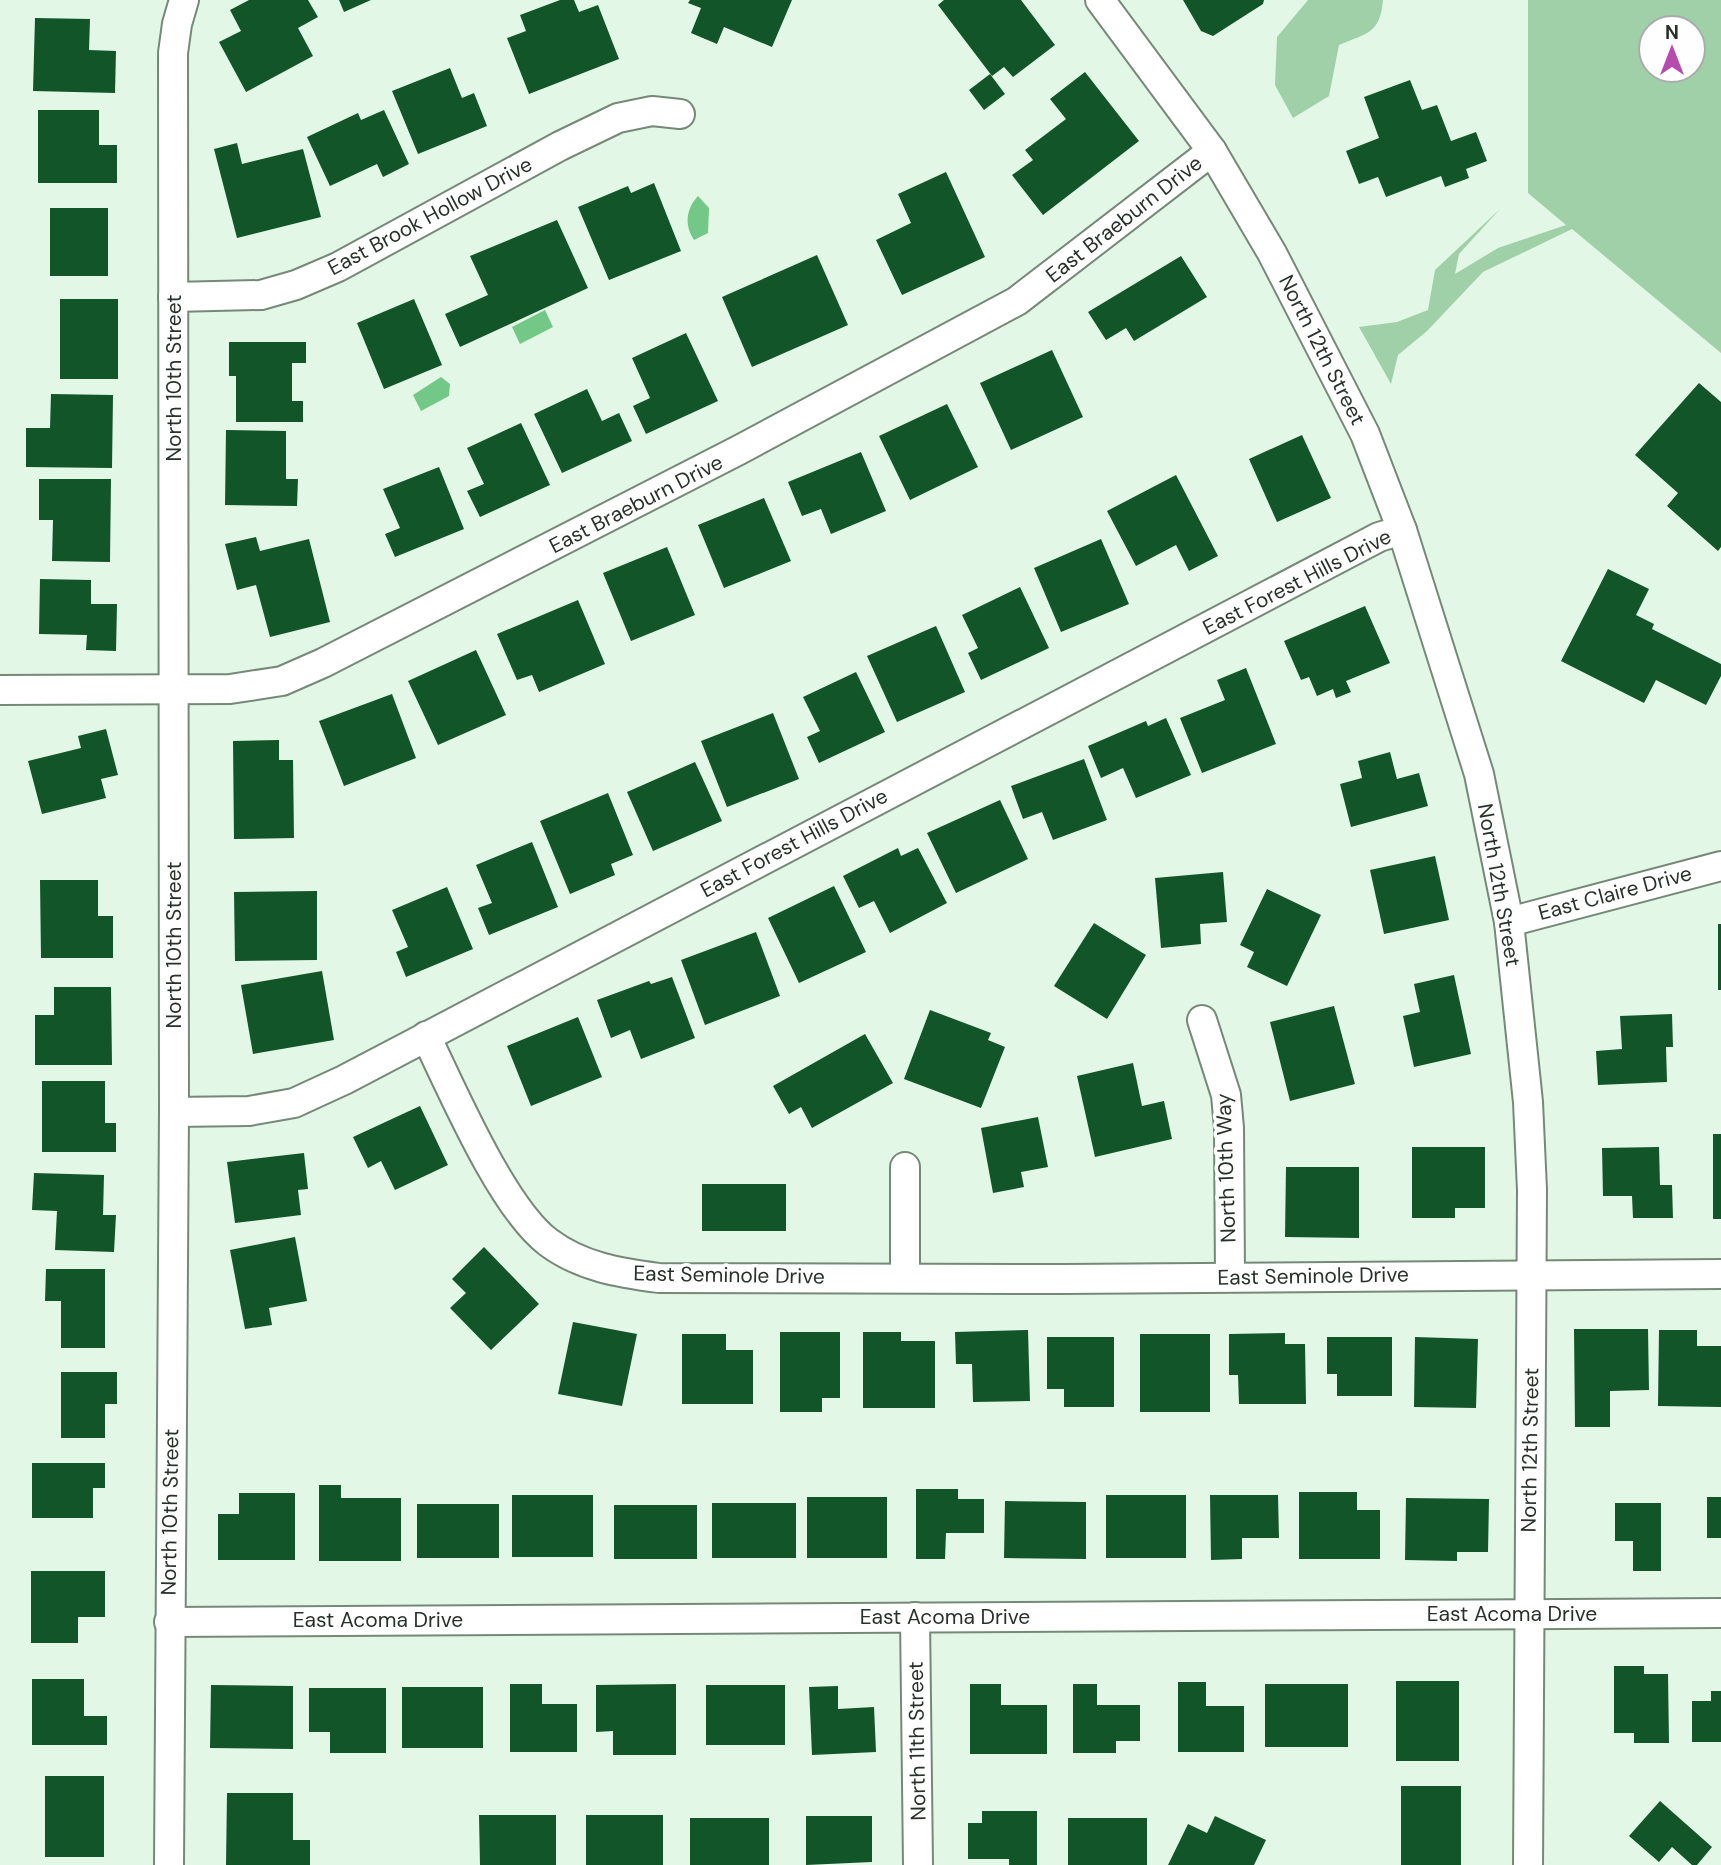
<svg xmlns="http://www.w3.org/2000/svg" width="1721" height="1865" font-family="'DM Sans',sans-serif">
<rect width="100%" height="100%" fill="#e2f7e5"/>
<!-- green -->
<g fill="#9fd0a8" fill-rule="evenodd">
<path d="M1308 0H1383C1380 34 1367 33 1339 45L1329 96 1293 118 1275 85 1277 37Z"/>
<path d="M1528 0H1721V353L1572 229 1483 272 1427 331 1398 355 1391 384 1359 327 1397 322 1428 310 1435 270 1500 209 1459 254 1455 274 1498 248 1566 225 1528 193ZM1651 28H1693V70H1651Z"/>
</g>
<!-- water -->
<g fill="#73c787">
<path d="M698 196 709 208 708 233 694 240C684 225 686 209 698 196Z"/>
<path d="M545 310 553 327 520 344 512 327Z"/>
<path d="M441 377 450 384 449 396 421 411 413 395Z"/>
</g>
<!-- building -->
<g fill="#115529">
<path d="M249 0H308L318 17 298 28 313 56 246 92 219 42 241 31 230 10Z"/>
<path d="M339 0H371L344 12Z"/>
<path d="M560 0H574L579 12 598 5 619 59 529 94 507 38 526 31 520 15Z"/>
<path d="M690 0H792L772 47 724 27 717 44 691 33 701 8 688 3Z"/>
<path d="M944 0H1021L1055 45 1013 77 1004 67 992 76 938 5Z"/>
<path d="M1183 0H1264L1263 4 1213 36 1201 31Z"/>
<path d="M35 18 90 19 89 50 116 51 115 93 33 91Z"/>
<path d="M450 68 462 98 474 93 487 126 418 154 392 91Z"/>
<path d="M1085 72 1139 141 1043 215 1012 175 1033 160 1025 150 1066 119 1050 99Z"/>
<path d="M990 74 1005 94 984 110 969 90Z"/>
<path d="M1410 80 1422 110 1437 105 1451 141 1476 132 1487 161 1466 169 1469 178 1445 187 1441 176 1386 197 1378 177 1359 184 1346 151 1379 138 1364 97Z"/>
<path d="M38 110H99V145H117V183H38Z"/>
<path d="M384 110 409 164 383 177 377 164 330 186 307 137 358 113 361 120Z"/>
<path d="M237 143 242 164 303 149 321 217 237 238 214 149Z"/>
<path d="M946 172 985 257 902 295 876 240 911 223 898 194Z"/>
<path d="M654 183 681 251 609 280 578 207 628 186 631 193Z"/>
<rect x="50" y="208" width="58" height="68"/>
<path d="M557 220 588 288 460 347 445 314 488 295 470 256Z"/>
<path d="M817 255 848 325 752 367 722 297Z"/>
<path d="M1181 256 1207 297 1134 341 1126 328 1106 340 1088 312Z"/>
<rect x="60" y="299" width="58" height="80"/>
<path d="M414 299 442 365 384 389 357 323Z"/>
<path d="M686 333 718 401 646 434 633 406 650 398 632 358Z"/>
<path d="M229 342H306V363H292V401H303V422H236V376H229Z"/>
<path d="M1052 350 1083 417 1011 450 980 383Z"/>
<path d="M1699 383 1721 402V547L1718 551 1667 506 1678 493 1635 455Z"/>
<path d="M587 389 602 421 619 413 632 441 562 473 534 414Z"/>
<path d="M51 394 113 395 112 468 26 467V428H50Z"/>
<path d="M947 404 978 467 910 500 879 436Z"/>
<path d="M521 423 550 485 480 517 467 491 484 484 467 448Z"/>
<path d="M226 430 286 431V479H298L297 506 225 505Z"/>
<path d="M1302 435 1331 498 1277 522 1249 459Z"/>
<path d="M861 452 886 511 831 534 821 509 802 516 788 482Z"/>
<path d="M439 467 464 529 395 557 385 534 400 528 383 489Z"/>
<path d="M1176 475 1218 556 1189 571 1176 545 1136 566 1107 511Z"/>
<path d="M39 479H111L110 562 52 561 53 520H39Z"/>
<path d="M764 498 791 561 724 588 698 525Z"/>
<path d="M256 537 260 551 309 539 330 622 270 637 256 585 237 590 225 544Z"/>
<path d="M1101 539 1129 604 1061 632 1034 568Z"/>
<path d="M667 547 695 615 631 641 603 573Z"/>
<path d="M1608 569 1649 589 1636 615 1654 624 1652 629 1721 664V676L1706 705 1656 680 1644 703 1561 661Z"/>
<path d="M40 579 91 580V604H117L116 651 86 650 87 635 39 634Z"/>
<path d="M1020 587 1049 648 981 680 968 653 978 648 962 615Z"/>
<path d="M578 600 605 664 539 692 532 675 517 680 497 634Z"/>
<path d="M1365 606 1390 663 1346 681 1351 692 1336 698 1333 689 1317 696 1309 677 1301 680 1284 641Z"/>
<path d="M936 626 965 692 897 722 867 656Z"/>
<path d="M476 650 506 715 438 745 408 681Z"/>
<path d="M1246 668 1276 744 1202 773 1180 718 1225 700 1217 680Z"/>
<path d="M856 672 885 732 819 763 807 737 820 731 803 697Z"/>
<path d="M392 694 416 758 344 786 319 721Z"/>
<path d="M773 713 799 779 727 807 701 741Z"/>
<path d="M1166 718 1191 775 1136 798 1123 768 1101 778 1088 746 1146 721 1148 726Z"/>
<path d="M106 729 118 775 101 779 106 798 42 814 28 761 81 748 78 736Z"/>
<path d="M279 740V760H293L294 838 234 839 233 741Z"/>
<path d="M1390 752 1397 779 1419 773 1428 806 1351 827 1340 784 1362 778 1358 761Z"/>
<path d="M1084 759 1107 820 1053 840 1042 812 1023 819 1011 786Z"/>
<path d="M695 762 722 821 653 851 627 792Z"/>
<path d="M608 793 633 855 611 864 615 875 570 894 540 821Z"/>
<path d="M1000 800 1028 859 956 893 927 833Z"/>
<path d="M532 842 558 907 489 935 478 908 492 903 476 865Z"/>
<path d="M898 848 901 856 918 848 947 903 890 933 874 901 859 908 843 876Z"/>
<path d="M1435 856 1449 920 1384 934 1370 870Z"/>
<path d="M1223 872 1227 922 1200 924 1201 944 1161 948 1155 878Z"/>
<path d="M40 880H98V916H113V958H41Z"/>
<path d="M834 886 866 952 799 983 768 918Z"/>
<path d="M447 887 473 949 406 977 396 952 408 947 392 910Z"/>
<path d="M1267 889 1321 915 1287 986 1247 967 1254 952 1240 945Z"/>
<path d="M317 891V960L235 961 234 892Z"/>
<path d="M1094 923 1146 955 1107 1019 1054 986Z"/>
<rect x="1718" y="924" width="3" height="66"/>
<path d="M756 932 780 996 705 1025 681 960Z"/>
<path d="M322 971 334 1040 253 1054 241 985Z"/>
<path d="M1454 975 1471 1054 1414 1067 1403 1016 1420 1012 1414 984Z"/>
<path d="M672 977 695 1038 641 1059 630 1030 611 1038 597 1000 649 981 651 984Z"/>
<path d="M54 987H111L112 1065H35V1015H54Z"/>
<path d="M1334 1006 1355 1084 1290 1101 1270 1022Z"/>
<path d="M930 1010 991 1033 988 1040 1005 1047 981 1108 904 1079Z"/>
<path d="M1672 1014 1673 1047H1666L1667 1082 1598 1085 1596 1051 1622 1049 1620 1016Z"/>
<path d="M578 1017 602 1077 531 1106 507 1046Z"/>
<path d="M865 1034 893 1083 812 1128 801 1107 789 1114 773 1086Z"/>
<path d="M1133 1063 1142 1106 1164 1101 1172 1139 1095 1157 1077 1076Z"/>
<path d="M42 1081H105V1123H116V1152H42Z"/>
<path d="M420 1106 448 1165 395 1190 381 1161 368 1168 353 1137Z"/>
<path d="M1038 1117 1048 1167 1021 1172 1024 1187 993 1193 981 1128Z"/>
<rect x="1713" y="1134" width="8" height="85"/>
<path d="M1412 1147H1485V1208H1455V1218H1412Z"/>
<path d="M1659 1147 1660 1185H1672L1673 1218H1633L1632 1196H1603L1602 1148Z"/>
<path d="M304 1153 308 1189 298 1190 301 1215 235 1223 227 1162Z"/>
<path d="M1286 1167H1359V1238L1285 1237Z"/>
<path d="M34 1173 104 1175 103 1215H116L114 1252 55 1250 57 1211 32 1210Z"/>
<rect x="702" y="1184" width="84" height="47"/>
<path d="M295 1237 307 1301 269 1308 272 1325 245 1329 230 1250Z"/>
<path d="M484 1247 539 1304 491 1350 450 1308 466 1293 452 1279Z"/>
<path d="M46 1269H105V1348H61V1301H45Z"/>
<path d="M573 1322 637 1334 622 1406 558 1394Z"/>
<path d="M1574 1329H1648L1649 1390 1610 1391V1427H1575Z"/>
<path d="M1028 1330 1030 1401 973 1402 972 1364H956L955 1332Z"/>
<path d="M1659 1330H1697V1346H1721V1407L1658 1406Z"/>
<path d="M780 1332H840V1398H822V1412H780Z"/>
<path d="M863 1332H901V1341H935V1408H863Z"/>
<path d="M1285 1333V1344H1305L1306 1404H1239L1238 1375H1229V1334Z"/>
<path d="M682 1334H726V1350H753V1404H682Z"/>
<rect x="1140" y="1334" width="70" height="78"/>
<path d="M1047 1337H1114V1407H1064V1389H1047Z"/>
<path d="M1327 1337H1392V1396H1337V1374H1327Z"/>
<path d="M1415 1337 1478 1339 1476 1408 1414 1407Z"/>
<path d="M61 1372H117V1404H105V1438H61Z"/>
<path d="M32 1463H105V1488H93V1518H32Z"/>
<path d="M319 1485H341V1498H401V1561H319Z"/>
<path d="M916 1489H958V1499H984V1533H946L945 1559H916Z"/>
<path d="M1299 1492H1357V1510H1380V1559H1299Z"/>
<path d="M239 1493H295V1560H218V1514H239Z"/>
<rect x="512" y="1495" width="81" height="62"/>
<rect x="1106" y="1495" width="80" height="63"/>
<path d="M1210 1495H1278L1279 1538H1242V1559L1211 1560Z"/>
<rect x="807" y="1497" width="80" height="61"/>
<rect x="1707" y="1497" width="14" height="41"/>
<path d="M1406 1498 1489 1499 1488 1552H1457V1561L1405 1560Z"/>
<path d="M1005 1501 1086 1502V1559L1004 1558Z"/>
<rect x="712" y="1503" width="84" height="55"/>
<path d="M1615 1503H1661V1571H1633V1541H1615Z"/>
<rect x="417" y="1504" width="82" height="54"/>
<rect x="614" y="1505" width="83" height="54"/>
<path d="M31 1571H105V1617H78V1643H31Z"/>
<path d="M1614 1666H1644V1674H1668L1669 1743H1634V1733H1614Z"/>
<path d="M32 1679H84V1716H107V1745H32Z"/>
<rect x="1396" y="1681" width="63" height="80"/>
<path d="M1178 1682H1206V1706H1244V1752H1178Z"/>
<path d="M510 1684H542V1704H577V1752H510Z"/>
<path d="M676 1684V1755H613V1731L596 1732V1685Z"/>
<path d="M970 1684H1001V1705H1047V1754H970Z"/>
<path d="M1073 1684H1097V1705H1140V1741H1116V1753H1073Z"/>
<rect x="1265" y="1684" width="83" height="63"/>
<path d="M211 1685 293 1686V1749L210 1748Z"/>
<rect x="706" y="1685" width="79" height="60"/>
<path d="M838 1686V1709L874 1707 876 1752 812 1755 809 1687Z"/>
<rect x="402" y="1687" width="81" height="61"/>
<path d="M309 1688H386V1753H330V1732H309Z"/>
<path d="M1711 1691H1721V1742H1692V1701H1711Z"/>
<rect x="45" y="1776" width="59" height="81"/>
<rect x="1401" y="1786" width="60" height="79"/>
<path d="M227 1793H293V1840H310V1865H226Z"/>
<path d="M1660 1801 1712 1847 1697 1865H1692L1672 1847 1659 1862 1629 1836Z"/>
<path d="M982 1811H1037V1865H1009V1859H968V1823H982Z"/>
<path d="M479 1815H556V1865H480Z"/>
<rect x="586" y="1815" width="77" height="50"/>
<path d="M806 1816H872V1862L806 1865Z"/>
<path d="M1215 1816 1266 1840 1254 1865H1168L1188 1824 1207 1833Z"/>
<rect x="690" y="1818" width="79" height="47"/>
<rect x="1068" y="1818" width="79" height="47"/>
</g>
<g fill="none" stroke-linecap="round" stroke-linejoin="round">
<!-- minor casing -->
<g stroke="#768979" stroke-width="32">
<g id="minor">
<path d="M1100 0 1212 151 1272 253 1365 434 1402 530 1479 774 1509 922 1528 1102 1532 1190 1528 1865"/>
<path d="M173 297 261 295 296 285 338 267 560 146 618 118 652 111 680 114"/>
<path d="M0 690 230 689 282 681 323 663 739 450 1017 301 1212 151"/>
<path d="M1509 922 1721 866"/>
<path d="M1202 1020 1226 1095 1229 1128 1230 1277"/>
<path d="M426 1036C452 1090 502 1207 548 1242 581 1267 620 1273 659 1278L1063 1279 1721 1274"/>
<path d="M174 1112 249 1111 294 1103 344 1080 1379 537 1402 530"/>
<path d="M905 1167V1277"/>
<path d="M915 1617 918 1865"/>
<path d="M169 1622 1721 1613"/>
<path d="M169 1865 174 1112 173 53 177 24 184 0"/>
</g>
</g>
<!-- minor -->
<use href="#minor" stroke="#fff" stroke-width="28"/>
</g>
<g text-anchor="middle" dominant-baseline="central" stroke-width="7" stroke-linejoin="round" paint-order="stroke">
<!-- street labels -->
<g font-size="21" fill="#29312b" stroke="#fefefe">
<text transform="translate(430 216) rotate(-28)">East Brook Hollow Drive</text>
<text transform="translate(1124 219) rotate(-38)">East Braeburn Drive</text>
<text transform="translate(1322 350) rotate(63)">North 12th Street</text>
<text transform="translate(174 378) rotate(-90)">North 10th Street</text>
<text transform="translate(636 504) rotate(-27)">East Braeburn Drive</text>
<text transform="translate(1297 582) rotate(-27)">East Forest Hills Drive</text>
<text transform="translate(794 843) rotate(-28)">East Forest Hills Drive</text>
<text transform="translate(1499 885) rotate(80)">North 12th Street</text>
<text transform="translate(1615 893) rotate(-15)">East Claire Drive</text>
<text transform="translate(174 945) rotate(-90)">North 10th Street</text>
<text transform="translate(1226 1168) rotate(-92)">North 10th Way</text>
<text transform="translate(729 1275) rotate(1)">East Seminole Drive</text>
<text transform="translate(1313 1276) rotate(-1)">East Seminole Drive</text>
<text transform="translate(1530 1450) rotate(-89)">North 12th Street</text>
<text transform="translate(170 1512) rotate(-89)">North 10th Street</text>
<text x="1512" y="1614">East Acoma Drive</text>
<text x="945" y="1617">East Acoma Drive</text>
<text x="378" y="1620">East Acoma Drive</text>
<text transform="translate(917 1741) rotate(-91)">North 11th Street</text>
</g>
</g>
<!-- north arrow -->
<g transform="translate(1672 49)"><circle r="33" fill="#fefefe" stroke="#a9acaa" stroke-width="2"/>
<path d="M0-5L12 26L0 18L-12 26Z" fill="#b44bad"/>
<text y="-10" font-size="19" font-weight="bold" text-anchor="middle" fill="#29312b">N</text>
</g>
</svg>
